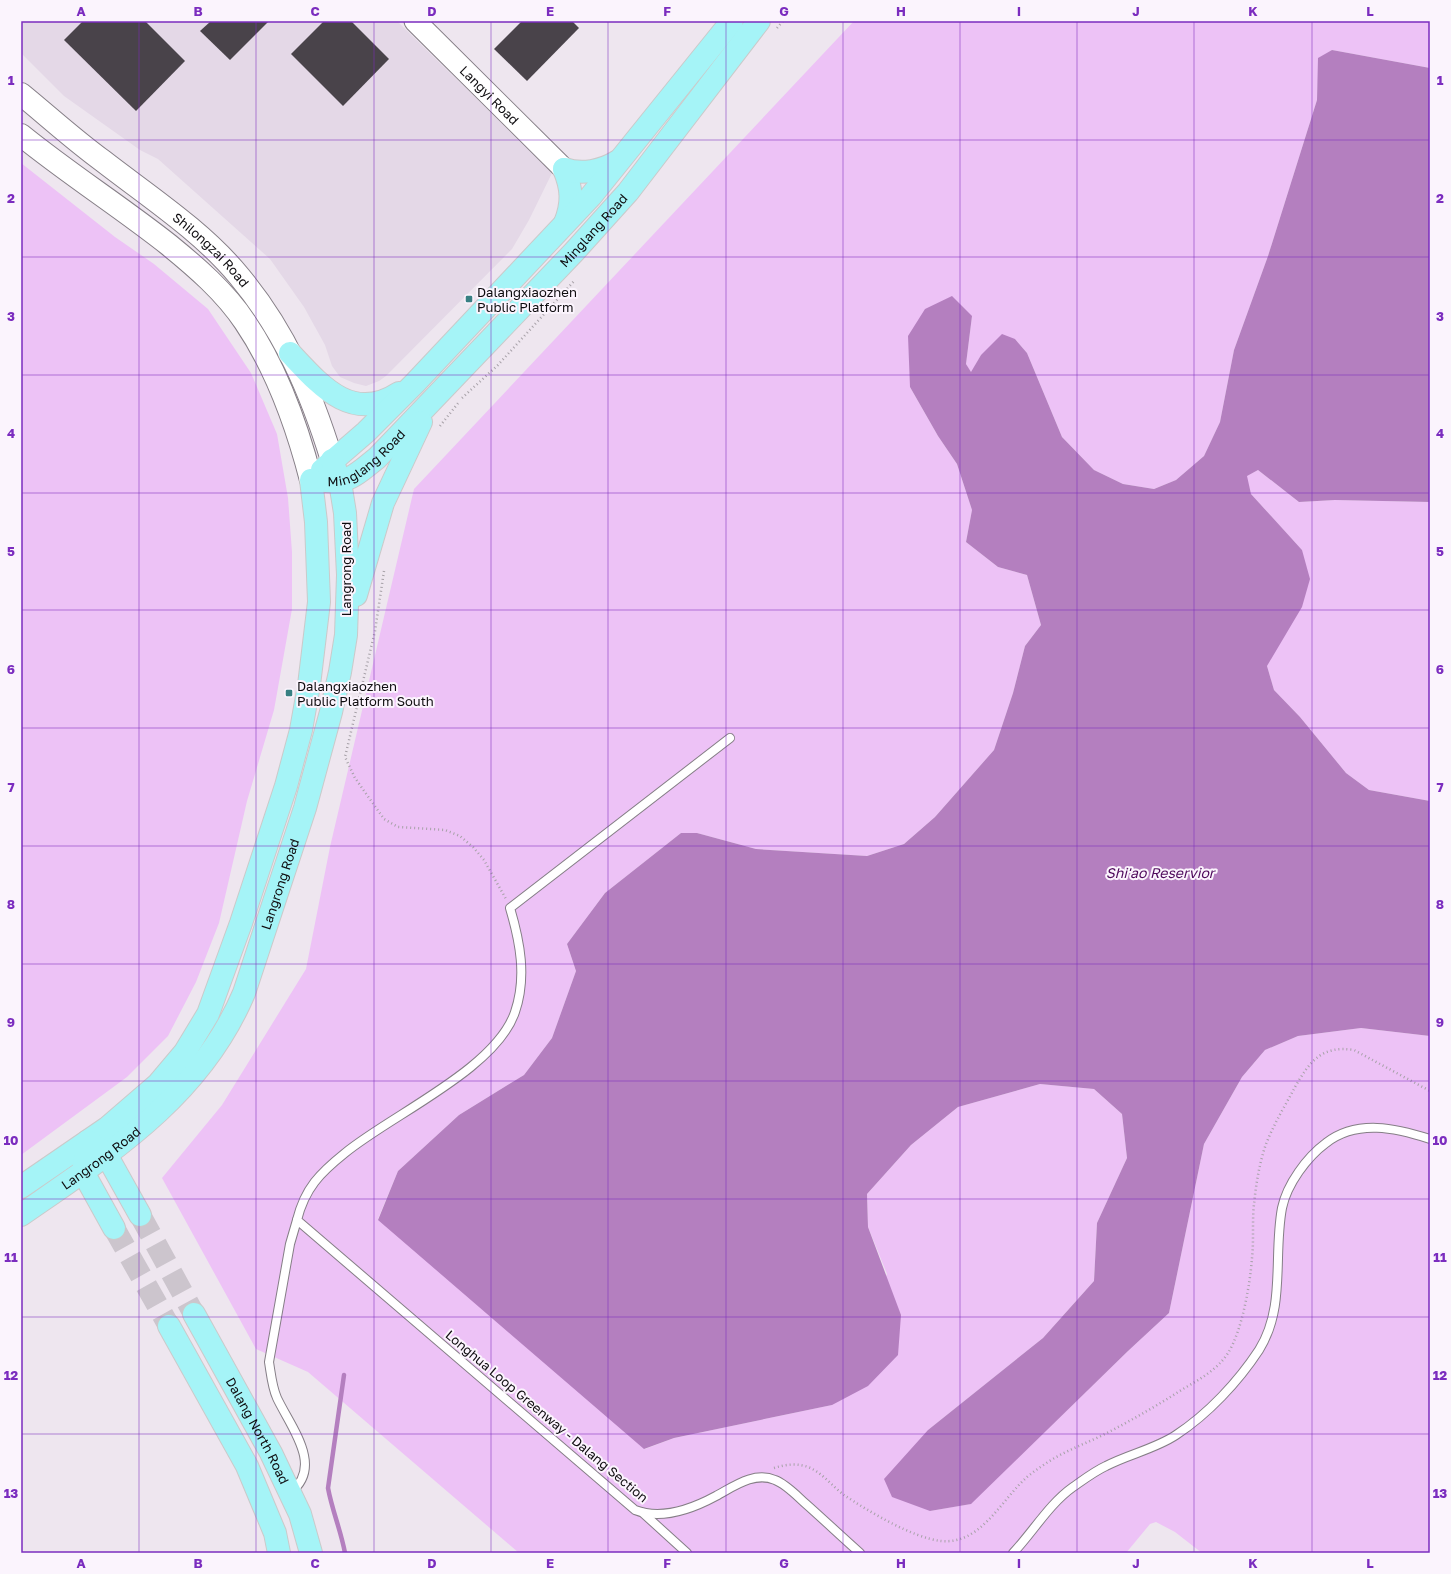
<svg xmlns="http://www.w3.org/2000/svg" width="1451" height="1574" font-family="'Golos Text',sans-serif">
<rect width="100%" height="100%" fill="#eee6ef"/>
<!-- built -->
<path fill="#e4d8e7" d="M21 21H397L552 173 529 220 512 249 386 376 379 381 366 386 354 383 340 377 332 366 325 345 304 307 270 259 158 159 140 150 64 96 21 53Z"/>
<!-- green -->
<g fill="#edc2f6">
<path d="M854 21H1430V68L1332 50 1319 59 1317 100 1268 256 1234 350 1220 422 1204 456 1176 480 1154 489 1123 484 1094 470 1062 437 1027 353 1015 339 981 355 971 373 966 364 972 316 910 387 938 436 957 464 972 510 966 542 998 567 1027 575 1041 625 1025 646 1013 693 994 750 935 817 904 844 867 856 756 849 697 833H681L605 893 567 944 576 971 552 1038 524 1075 459 1115 398 1171 378 1219 645 1449 674 1438 832 1405 887 1274 868 1227 867 1194 911 1145 958 1107 1040 1084 1094 1089 1122 1114 1127 1158 1097 1223 1094 1281 1043 1338 928 1430 930 1511 970 1504 1128 1351 1169 1313 1204 1144 1242 1077 1265 1050 1298 1036 1361 1028 1430 1036V1553H1202L1175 1532 1156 1522 1150 1524 1126 1553H519L308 1372 256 1349 162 1178 222 1105 306 969 330 847 414 489Z"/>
<path d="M21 163 115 237 154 264 208 309 251 373 277 434 288 498 292 552V609L274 710 247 801 219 923 196 982 168 1036 127 1077 21 1155Z"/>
<path d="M1258 470 1299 502 1335 500 1430 502V801L1369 790 1346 773 1300 717 1274 690 1267 666 1302 550 1251 494 1246 476Z"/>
</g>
<!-- water -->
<path fill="#b47fbf" d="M1332 50 1430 68V502L1335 500 1299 502 1258 470 1247 476 1251 494 1302 550 1310 579 1302 607 1267 666 1274 690 1300 717 1346 773 1369 790 1430 801V1036L1361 1028 1298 1036 1265 1050 1242 1077 1204 1144 1169 1313 1128 1351 971 1504 930 1511 892 1497 884 1479 928 1430 1043 1338 1094 1281 1097 1223 1127 1158 1122 1114 1094 1089 1040 1084 958 1107 911 1145 867 1194 868 1227 901 1315 898 1355 868 1386 832 1405 674 1438 644 1449 378 1220 398 1171 459 1115 524 1075 552 1038 576 971 567 944 605 893 681 833H697L756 849 867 856 904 844 935 817 994 750 1013 693 1025 646 1041 625 1027 575 998 567 966 542 972 510 957 464 938 436 910 387 908 336 925 309 952 296 972 316 966 364 971 372 981 355 1002 334 1015 339 1027 353 1062 437 1094 470 1123 484 1154 489 1176 480 1204 456 1220 422 1234 350 1268 256 1317 100 1318 58Z"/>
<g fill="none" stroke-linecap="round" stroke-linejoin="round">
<!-- stream -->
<path stroke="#b47fbf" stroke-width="4.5" d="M344 1375 328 1488C332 1510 341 1531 345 1553"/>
</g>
<!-- building -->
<g fill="#49434a">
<path d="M83 21H145L185 61 136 111 64 40Z"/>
<path d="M211 21H269L230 60 200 31Z"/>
<path d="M324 21H351L389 59 343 106 291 54Z"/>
<path d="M522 21H572L579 28 527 81 494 49Z"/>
</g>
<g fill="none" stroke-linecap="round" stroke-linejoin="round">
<!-- primary-tunnel -->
<g stroke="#ccc5cd" stroke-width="22" stroke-dasharray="22 11" stroke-linecap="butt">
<path d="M140 1215 194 1314"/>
<path d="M114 1228 169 1326"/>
</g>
<!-- service casing -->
<g stroke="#857e86" stroke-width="10">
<g id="service">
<path d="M730 738 510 908C520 942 527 977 515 1012 496 1069 391 1115 345 1153 320 1173 305 1188 297 1220L635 1510C661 1520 692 1509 716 1496 733 1487 754 1471 775 1480 786 1484 797 1496 806 1504 824 1520 842 1537 860 1553"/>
<path d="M291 1492C324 1466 290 1426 277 1398 272 1387 271 1374 269 1362L290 1244 297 1220"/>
<path d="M643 1513 687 1553"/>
<path d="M1013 1553C1033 1532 1049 1504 1073 1487 1083 1480 1095 1471 1106 1466 1129 1454 1155 1449 1176 1435 1208 1414 1238 1382 1259 1350 1286 1307 1273 1256 1282 1208 1287 1184 1307 1157 1326 1143 1357 1119 1396 1128 1430 1139"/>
</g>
</g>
<!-- tertiary casing -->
<g stroke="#857e86" stroke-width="23">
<g id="tertiary">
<path id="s1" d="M415 21 564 169"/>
</g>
</g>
<!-- secondary casing -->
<g stroke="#857e86" stroke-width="24">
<g id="secondary">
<path id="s2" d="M21 94C48 116 74 140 103 161 148 196 202 231 239 276 285 331 311 392 332 460"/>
<path d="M21 135C69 174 121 207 169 245 196 267 225 292 245 322 277 369 297 426 311 480"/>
</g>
</g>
<!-- primary casing -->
<g stroke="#cacaca" stroke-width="24">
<g id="primary">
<path d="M564 169C572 188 573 203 565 223"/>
<path d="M564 169C582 175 602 171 618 161"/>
<path d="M290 353C320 385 352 424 399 393"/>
<path d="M322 470 366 432 415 383 591 196 732 21"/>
<path id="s3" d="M326 481C351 483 359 472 377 458L573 253 628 192 759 21"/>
<path d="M356 595 383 503 421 422"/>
<path d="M21 1187 107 1128 158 1084 185 1052 208 1014 241 923 286 786 301 730 309 685 319 602 316 522 311 480"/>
<path id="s4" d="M21 1215C110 1153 200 1097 244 993L305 808 331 712 340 672 346 635 348 575 345 513 340 482 332 460"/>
<path d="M114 1228 83 1172 88 1141 107 1156 140 1215"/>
<path id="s5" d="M194 1314 271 1453 300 1514 311 1553"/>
<path d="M169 1326 247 1466 275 1533 279 1553"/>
</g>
</g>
<!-- path -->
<g stroke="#a7a1a8" stroke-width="2.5" stroke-dasharray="1 3" stroke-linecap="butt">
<path d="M777 28 783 21"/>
<path d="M462 398 498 365 575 280"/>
<path d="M440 426 459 402"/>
<path d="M384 571 375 631 345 757 355 778 384 819 398 827 445 830 460 836 473 847 484 860 506 899"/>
<path d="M774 1468C784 1465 794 1463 805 1466 820 1470 832 1486 844 1495 868 1511 913 1538 941 1541 981 1545 1001 1500 1027 1477 1033 1472 1039 1468 1045 1464 1064 1451 1085 1444 1105 1434 1132 1420 1158 1405 1183 1389 1200 1379 1217 1370 1228 1353 1242 1331 1250 1285 1252 1258 1254 1240 1252 1222 1254 1204 1256 1185 1259 1165 1265 1147 1272 1127 1285 1106 1295 1087 1310 1061 1322 1045 1354 1050L1430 1091"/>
</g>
<!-- service -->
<use href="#service" stroke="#fff" stroke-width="8"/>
<!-- tertiary -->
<use href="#tertiary" stroke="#fff" stroke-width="21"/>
<!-- secondary -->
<use href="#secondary" stroke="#fff" stroke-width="22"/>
<!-- primary -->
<use href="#primary" stroke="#a5f4f7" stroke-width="22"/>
</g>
<!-- grid -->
<path fill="none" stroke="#7b2cbf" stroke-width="1" stroke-opacity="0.55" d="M139 21V1553M256 21V1553M374 21V1553M491 21V1553M608 21V1553M726 21V1553M843 21V1553M960 21V1553M1077 21V1553M1194 21V1553M1312 21V1553M21 140H1430M21 257H1430M21 375H1430M21 493H1430M21 610H1430M21 728H1430M21 846H1430M21 964H1430M21 1081H1430M21 1199H1430M21 1317H1430M21 1434H1430"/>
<!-- markers -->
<g fill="#388083" stroke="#fbf4fd" stroke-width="1.5">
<rect x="465" y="295" width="8" height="8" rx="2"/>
<rect x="285" y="689" width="8" height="8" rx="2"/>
</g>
<g text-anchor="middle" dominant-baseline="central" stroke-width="4" stroke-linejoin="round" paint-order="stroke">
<!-- street labels -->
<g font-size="13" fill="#0e0c0f" stroke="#fbf4fd">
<text stroke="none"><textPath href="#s1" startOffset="105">Langyi Road</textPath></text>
<text stroke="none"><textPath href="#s3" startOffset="372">Minglang Road</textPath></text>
<text stroke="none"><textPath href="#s2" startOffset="246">Shilongzai Road</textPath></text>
<text stroke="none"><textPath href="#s3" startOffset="48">Minglang Road</textPath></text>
<text transform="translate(346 569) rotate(-90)">Langrong Road</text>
<text stroke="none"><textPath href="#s4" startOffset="434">Langrong Road</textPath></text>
<text stroke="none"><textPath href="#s4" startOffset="98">Langrong Road</textPath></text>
<text transform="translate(547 1416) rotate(40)">Longhua Loop Greenway - Dalang Section</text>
<text stroke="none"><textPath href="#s5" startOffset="133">Dalang North Road</textPath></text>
</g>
<!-- poi labels -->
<g font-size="13" fill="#0e0c0f" stroke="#fbf4fd" text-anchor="start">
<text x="477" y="292">Dalangxiaozhen<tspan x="477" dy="15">Public Platform</tspan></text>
<text x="297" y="686">Dalangxiaozhen<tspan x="297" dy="15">Public Platform South</tspan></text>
</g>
<!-- water labels -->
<g font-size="14" font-style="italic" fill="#4e085b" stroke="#fbf4fd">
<text x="1160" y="872">Shi'ao Reservior</text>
</g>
</g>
<!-- border -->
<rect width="1451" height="1574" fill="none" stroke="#fbf4fd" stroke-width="44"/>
<rect x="22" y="22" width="1407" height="1530" fill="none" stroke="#7b2cbf" stroke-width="1.5"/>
<g font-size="13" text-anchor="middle" font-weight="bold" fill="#7b2cbf">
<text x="81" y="16">A</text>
<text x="198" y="16">B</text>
<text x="315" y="16">C</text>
<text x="432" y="16">D</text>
<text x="550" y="16">E</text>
<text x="667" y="16">F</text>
<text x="784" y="16">G</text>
<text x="901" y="16">H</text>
<text x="1019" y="16">I</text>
<text x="1136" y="16">J</text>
<text x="1253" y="16">K</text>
<text x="1370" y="16">L</text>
<text x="11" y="85">1</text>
<text x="1440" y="85">1</text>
<text x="11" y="203">2</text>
<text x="1440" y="203">2</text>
<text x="11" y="321">3</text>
<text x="1440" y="321">3</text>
<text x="11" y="438">4</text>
<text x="1440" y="438">4</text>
<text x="11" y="556">5</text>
<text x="1440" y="556">5</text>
<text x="11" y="674">6</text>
<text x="1440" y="674">6</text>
<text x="11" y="792">7</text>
<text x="1440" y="792">7</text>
<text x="11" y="909">8</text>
<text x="1440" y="909">8</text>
<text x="11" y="1027">9</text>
<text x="1440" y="1027">9</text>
<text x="11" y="1145">10</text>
<text x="1440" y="1145">10</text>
<text x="11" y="1262">11</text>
<text x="1440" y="1262">11</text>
<text x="11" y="1380">12</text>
<text x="1440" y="1380">12</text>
<text x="11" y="1498">13</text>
<text x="1440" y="1498">13</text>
<text x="81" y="1568">A</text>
<text x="198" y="1568">B</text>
<text x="315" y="1568">C</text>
<text x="432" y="1568">D</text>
<text x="550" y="1568">E</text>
<text x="667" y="1568">F</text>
<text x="784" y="1568">G</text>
<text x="901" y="1568">H</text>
<text x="1019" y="1568">I</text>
<text x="1136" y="1568">J</text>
<text x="1253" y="1568">K</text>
<text x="1370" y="1568">L</text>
</g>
</svg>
